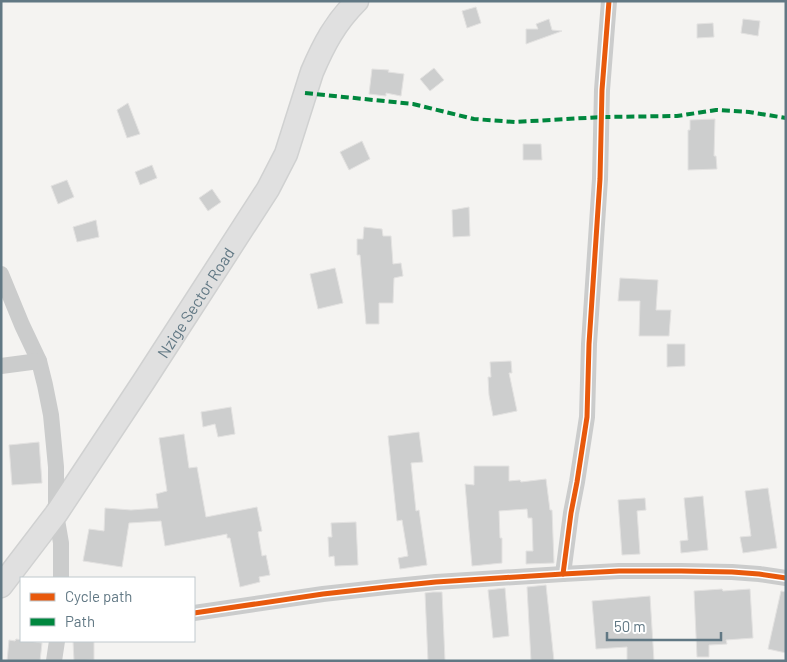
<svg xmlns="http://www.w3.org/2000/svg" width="787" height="662" font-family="Barlow,sans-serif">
<rect width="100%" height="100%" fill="#f4f3f1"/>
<!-- building -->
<g fill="#cdcece" stroke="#e3e2e1">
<path d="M476 7 481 23 467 28 462 11Z"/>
<path d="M549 19 552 30 562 31 526 44V29H538L536 24Z"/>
<path d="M743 19 760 21 758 36 741 33Z"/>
<path d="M713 23 714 37 697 38V24Z"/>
<path d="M434 68 444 80 430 91 420 79Z"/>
<path d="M372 69 389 70 388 72 404 74 401 96 386 93V96L369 94Z"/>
<path d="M128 103 140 134 127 138 117 110Z"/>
<path d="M715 119 714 156H716L717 169 688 170V130H690V120Z"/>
<path d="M362 141 370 159 349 170 340 152Z"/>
<path d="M523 144H541L542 160H523Z"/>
<path d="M152 165 157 178 140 185 135 172Z"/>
<path d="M67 180 74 197 58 204 51 186Z"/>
<path d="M212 189 221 202 208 211 199 198Z"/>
<path d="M469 207 470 236 453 237 452 210Z"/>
<path d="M96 220 99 237 77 242 73 227Z"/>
<path d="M364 227 382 229 383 236H391L393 264 401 263 403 276 394 278 393 303H379V324H366L360 255H357V239H363Z"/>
<path d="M335 268 343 303 318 309 310 274Z"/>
<path d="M620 278 658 280 656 310H671L669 336H639L640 301H618Z"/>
<path d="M667 344H685V366L667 367Z"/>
<path d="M511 361 512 373H509L517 411 493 416 489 395 488 377H491L490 362Z"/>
<path d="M231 407 235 434 218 437 215 424 203 427 201 412Z"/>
<path d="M419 432 423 462 411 463 416 511 419 510 427 565 400 569 398 558 408 556 402 520 397 521 388 436Z"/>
<path d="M184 434 189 468 197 467 206 517 257 507 262 531 258 532 262 556 266 555 270 575 259 577 260 582 240 587 230 538H227V534L165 546 161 521 129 523 122 567 83 561 89 529 104 531 105 508 131 510 158 508 156 494 167 491 159 438Z"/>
<path d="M39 442 42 483 12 485 9 445Z"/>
<path d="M474 466H509V481L520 480 521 482 546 479 550 510H552L554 563 526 564V551H533L532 518H528L527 509 499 511 500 538H502V563L472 566 465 484 474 485Z"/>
<path d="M768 488 777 548 743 553 740 537 751 536 745 491Z"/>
<path d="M703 496 708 550 681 553 680 541 688 540 684 498Z"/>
<path d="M645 498 646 510 637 511 640 554 622 555 618 500Z"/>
<path d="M356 522 358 565 335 566 334 556 329 557 328 537H332L331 523Z"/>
<path d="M546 585 554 661H531L527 587Z"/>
<path d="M505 588 509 636 493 638 488 590Z"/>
<path d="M722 589 723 591 750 589 753 638 726 640 727 644 709 645V657H697L694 591Z"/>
<path d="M781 591 786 592V653L768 649Z"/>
<path d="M433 592H442L445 661H428L425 593Z"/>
<path d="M650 596 654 661H627V647L596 649 592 601Z"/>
<path d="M16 639 42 643 40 661H7L9 640 15 641Z"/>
<path d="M73 641H94V660L74 661Z"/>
</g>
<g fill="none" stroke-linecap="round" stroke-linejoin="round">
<!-- secondary casing -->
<g stroke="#d0d1d1" stroke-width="25">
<g id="secondary">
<path id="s1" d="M1 586 56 514 144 381 268 189 286 154 312 72C324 44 335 23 357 1"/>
</g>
</g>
<!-- street -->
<g stroke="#cbcccc" stroke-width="16">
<path d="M1 274 22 325 39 361 45 385 51 415 56 467V514L61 543V578"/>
<path d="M1 366 39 361"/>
<path d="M563 574 571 513 577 482 587 417 589 344 600 179 602 90 609 1"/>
<path d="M194 613 323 594 386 587 436 582 563 574 619 571H681L732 572 759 574 786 578"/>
<path d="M54 661 57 641"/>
</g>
<!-- secondary -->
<use href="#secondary" stroke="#e0e0e0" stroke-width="22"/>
<!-- quiet -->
<path stroke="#00873e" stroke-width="4" stroke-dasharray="8 4" stroke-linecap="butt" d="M305 93 413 104 474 119 515 122 602 117 677 116 716 110 749 112 786 118"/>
<!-- cycleway casing -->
<g stroke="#fff" stroke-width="8">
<g id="cycleway">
<path d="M563 574 571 513 577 482 587 417 589 344 600 179 602 90 609 1"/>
<path d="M194 613 323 594 386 587 436 582 563 574 619 571H681L732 572 759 574 786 578"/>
</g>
</g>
<!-- cycleway -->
<use href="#cycleway" stroke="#e8590c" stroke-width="5"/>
</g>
<g text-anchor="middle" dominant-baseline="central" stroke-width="5" stroke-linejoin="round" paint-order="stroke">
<!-- street labels -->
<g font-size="16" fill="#617884" stroke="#fff">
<text stroke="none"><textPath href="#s1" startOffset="344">Nzige Sector Road</textPath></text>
</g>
</g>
<!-- border -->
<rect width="787" height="662" fill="none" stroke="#617884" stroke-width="5"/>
<!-- legend -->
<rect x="20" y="577" width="175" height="65" fill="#ffffff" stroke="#c0c9ce"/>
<rect x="30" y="593" width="25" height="8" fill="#e8590c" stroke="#c0c9ce"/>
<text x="65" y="602" font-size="15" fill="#617884">Cycle path</text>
<rect x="30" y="618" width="25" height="8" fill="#00873e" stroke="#c0c9ce"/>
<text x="65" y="627" font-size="15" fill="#617884">Path</text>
<!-- scale -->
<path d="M607 632v8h114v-8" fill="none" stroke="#617884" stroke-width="2.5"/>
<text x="614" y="632" font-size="15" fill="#617884" stroke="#ffffff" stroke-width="4" paint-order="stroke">50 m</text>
</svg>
